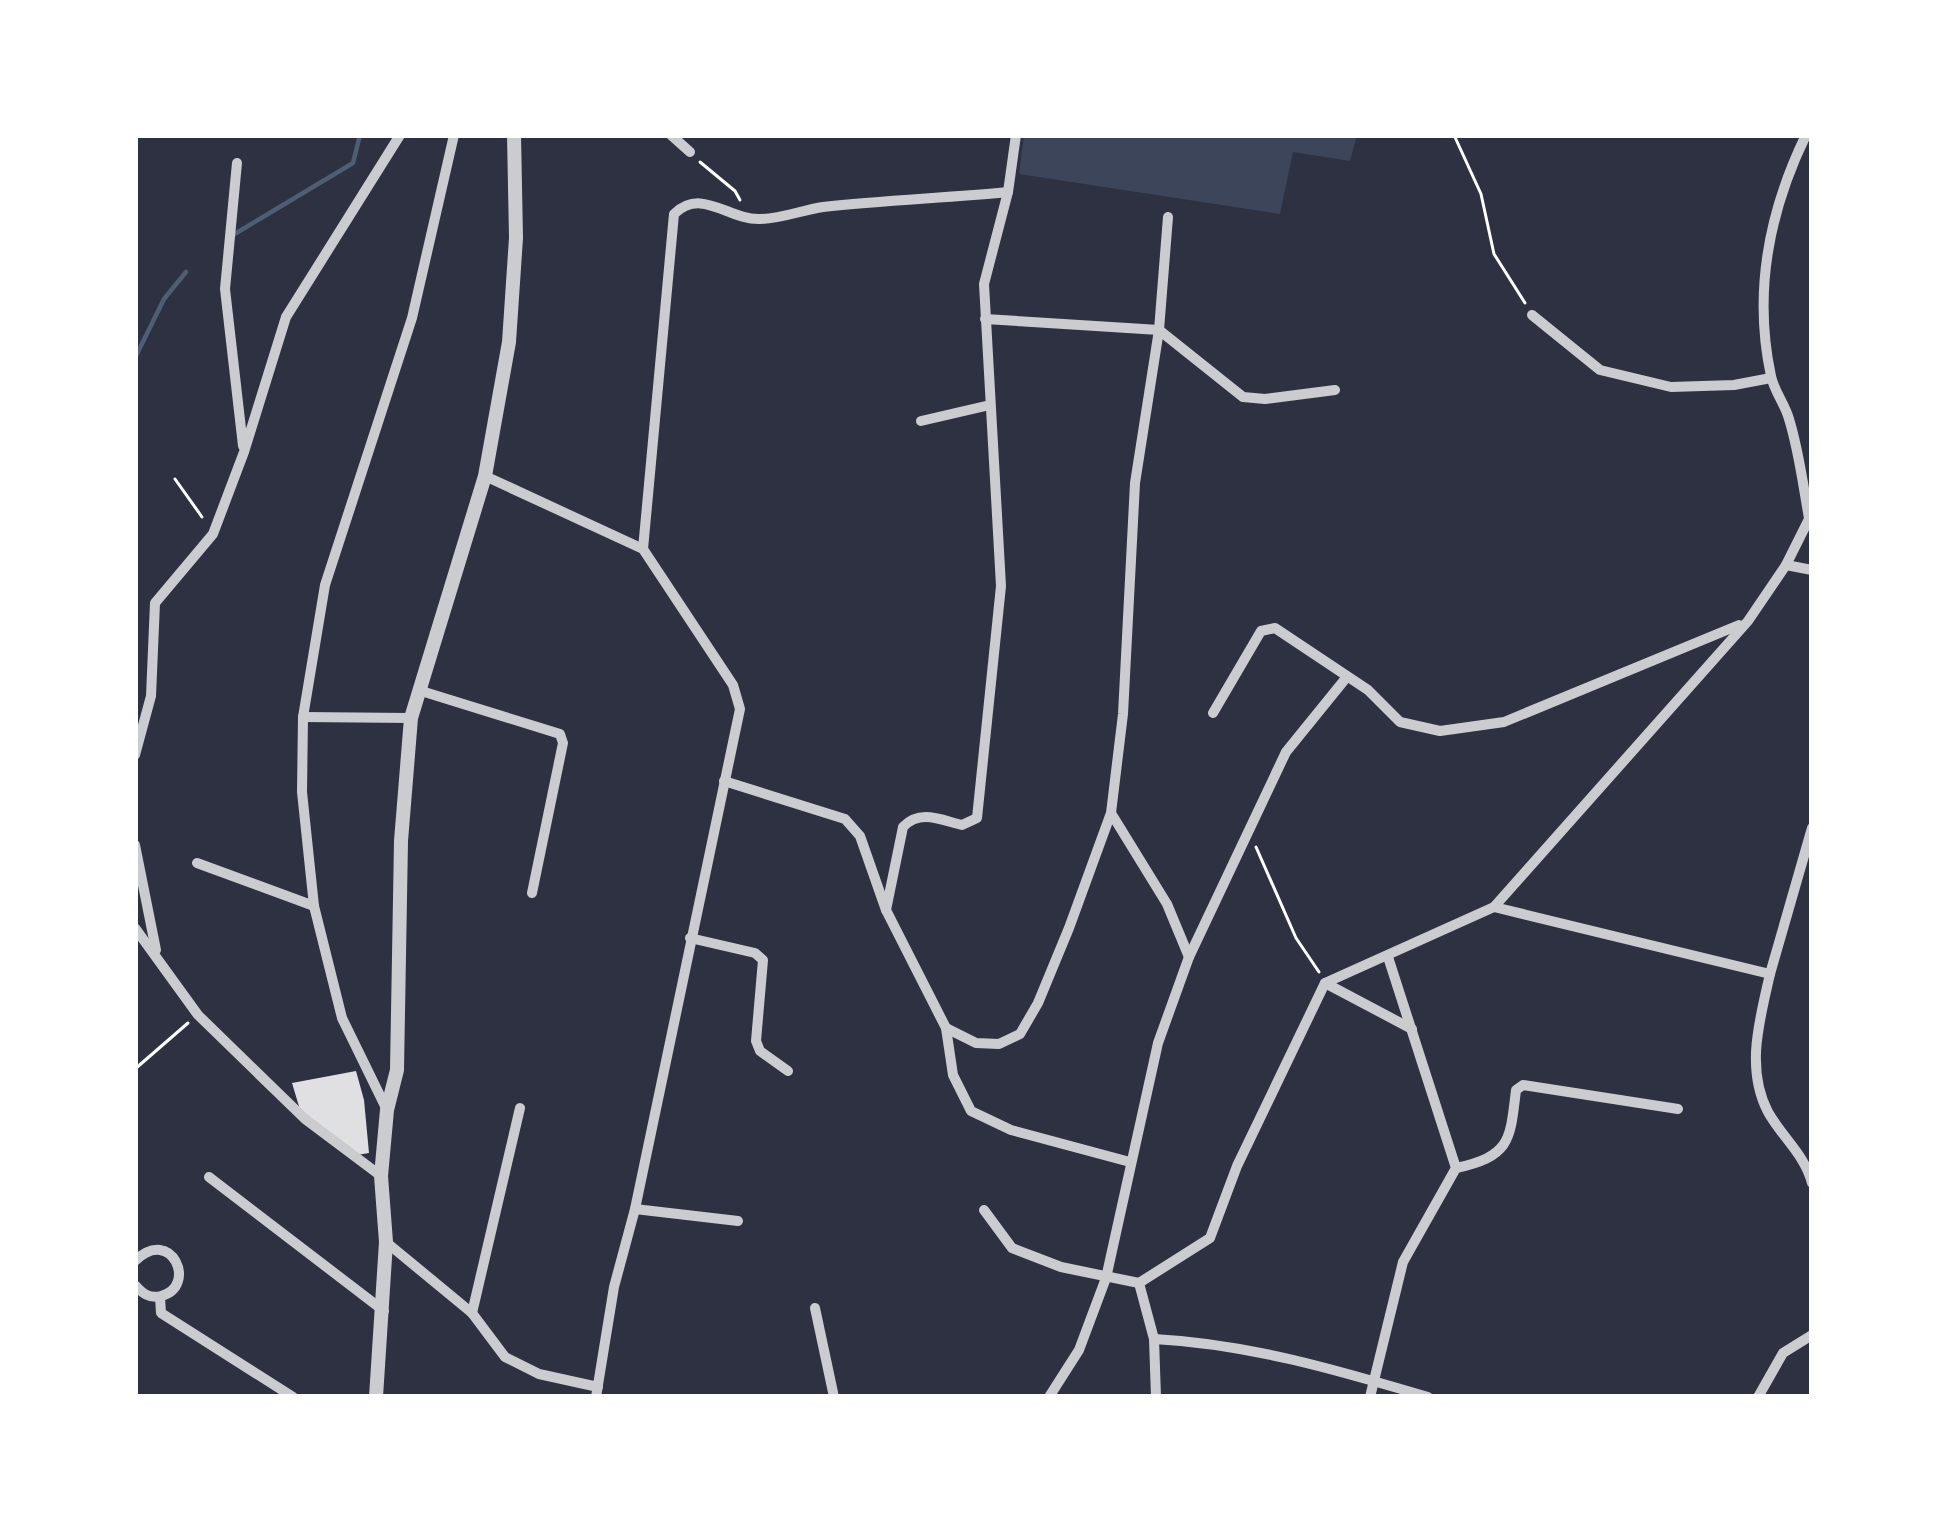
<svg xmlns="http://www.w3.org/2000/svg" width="1947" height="1532" font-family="Merriweather,serif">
<rect width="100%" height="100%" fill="#2d3142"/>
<!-- green -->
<path fill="#3c4559" d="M1024 135H1357L1350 161 1293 152 1280 214 1019 174Z"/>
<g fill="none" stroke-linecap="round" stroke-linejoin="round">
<!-- stream -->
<g stroke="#4f5d75" stroke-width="4.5">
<path d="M233 235 353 163 360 135"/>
<path d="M135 358 164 299 186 272"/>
</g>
</g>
<!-- building -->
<path fill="#e0e0e3" d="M356 1071 364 1100 369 1153 357 1155 301 1113 292 1083Z"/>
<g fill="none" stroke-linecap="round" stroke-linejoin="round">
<!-- path -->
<g stroke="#fff" stroke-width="3">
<path d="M1454 135 1481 194 1494 254 1525 303"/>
<path d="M700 162 735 191 740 200"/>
<path d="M175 479 202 517"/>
<path d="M1256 847 1296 938 1319 972"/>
<path d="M135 1069 188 1023"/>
</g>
<!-- minor -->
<g stroke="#caccd0" stroke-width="10">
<path d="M671 135 690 152"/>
<path d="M1806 135C1769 211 1753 292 1771 376 1774 391 1785 404 1789 419 1799 451 1803 485 1809 518"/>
<path d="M237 163 225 289 243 446"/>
<path d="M1168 217 1159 330 1135 483 1123 714 1111 813 1167 904 1189 957"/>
<path d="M1532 315 1600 370 1671 387 1734 385 1771 378"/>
<path d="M985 319 1159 330"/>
<path d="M1159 330 1243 397 1265 399 1335 390"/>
<path d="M921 421 990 405"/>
<path d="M485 476 643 549 733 685 740 709 635 1209 614 1287 596 1397"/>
<path d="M643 549 674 214C702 187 728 220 760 219 781 219 802 210 823 207 884 200 947 198 1008 192"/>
<path d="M1786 565 1812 570"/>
<path d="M418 690 560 734 563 743 532 893"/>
<path d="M1213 713 1261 631 1275 628 1368 690 1400 722 1440 731 1504 722 1739 625"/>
<path d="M303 717 411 718"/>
<path d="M135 755 151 696 155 603 213 534 244 452 286 317 400 135"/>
<path d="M724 781 845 819 860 836 886 910 946 1028 953 1075 971 1111 1011 1130 1130 1162"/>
<path d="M135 845 156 950"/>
<path d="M197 863 314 906"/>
<path d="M1494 907 1770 974 1812 828"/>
<path d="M886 910 903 827C920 809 941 820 962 825L977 818 1001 586 984 284 1008 192 1016 135"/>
<path d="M135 928 198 1015 305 1119 381 1176"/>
<path d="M690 938 755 953 763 960 756 1041 760 1051 788 1071"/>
<path d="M1770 974C1760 1019 1745 1068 1768 1112 1782 1137 1805 1155 1812 1183"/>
<path d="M1325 983 1412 1029"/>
<path d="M946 1028 976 1043 999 1044 1020 1034 1038 1003 1069 928 1111 813"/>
<path d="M387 1110 342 1018 314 906 302 792 303 717 325 585 412 318 454 135"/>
<path d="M1456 1168C1511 1156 1510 1140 1516 1090L1523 1085 1678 1109"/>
<path d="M209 1177 384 1311"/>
<path d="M635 1209 738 1221"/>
<path d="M984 1210 1012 1248 1061 1267 1139 1283"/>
<path d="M386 1242 472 1313 505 1357 539 1374 598 1387"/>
<path d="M135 1261C172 1225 198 1287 161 1296 149 1299 142 1293 135 1285"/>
<path d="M1139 1283 1210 1238 1237 1166 1325 983 1494 907 1748 621 1786 565 1812 513"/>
<path d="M1139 1283 1154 1339 1156 1397"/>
<path d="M160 1297 161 1313 293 1397"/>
<path d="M815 1308 834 1397"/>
<path d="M472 1313 520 1108"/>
<path d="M1154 1339C1249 1344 1337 1370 1428 1397"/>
<path d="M1049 1397 1079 1350 1106 1278 1158 1043 1189 957 1286 752 1346 678"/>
<path d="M1370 1397 1403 1262 1456 1168 1388 957"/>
<path d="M1758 1397 1783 1353 1812 1335"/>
</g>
<!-- tertiary -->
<path stroke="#caccd0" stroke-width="14" d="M376 1397 386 1242 381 1176 387 1110 397 1070 401 841 411 718 485 476 509 342 516 238 514 135"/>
</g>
<!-- border -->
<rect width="1947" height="1532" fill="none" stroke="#ffffff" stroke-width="276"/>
</svg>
